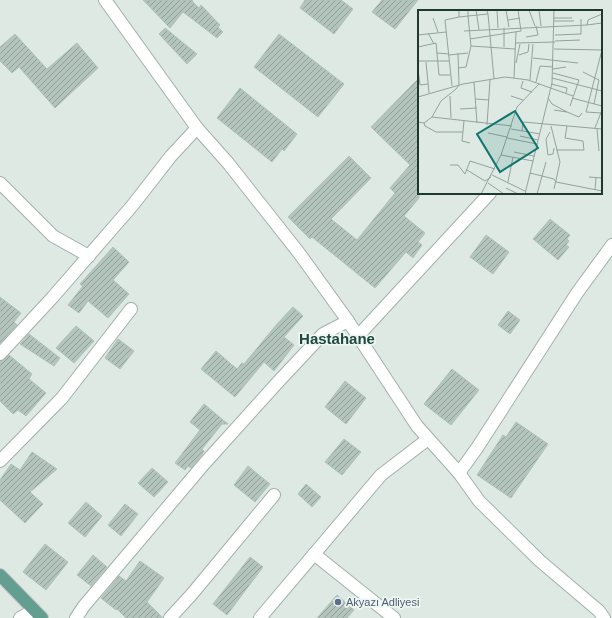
<svg xmlns="http://www.w3.org/2000/svg" width="612" height="618" font-family="Arial,sans-serif">
<defs>
<pattern id="building-hatch" width="6" height="6" patternUnits="userSpaceOnUse"><rect width="6" height="6" fill="#b3c4bd"/><path d="M-1 1l2-2M0 6l6-6M5 7l2-2" fill="none" stroke="#91a09a"/></pattern>
</defs>
<rect width="100%" height="100%" fill="#dee9e4"/>
<!-- building -->
<g fill="url(#building-hatch)" stroke="#b0c2bb">
<path d="M143 0H193L192 1 199 8 201 5 220 25 218 27 223 32 217 38 183 12 170 28Z"/>
<path d="M305 0H341L353 9 334 34 300 8Z"/>
<path d="M382 0H418L395 29 372 12Z"/>
<path d="M165 28 197 54 187 64 159 34Z"/>
<path d="M15 34 47 69 77 43 98 68 55 108 19 67 12 73 0 61V47Z"/>
<path d="M279 34 344 84 318 117 254 67Z"/>
<path d="M419 78V198L404 216 425 233 418 242 422 245 413 258 406 252 375 288 312 237 310 239 288 217 349 156 371 178 331 219 357 240 395 193 390 188 410 165 371 127Z"/>
<path d="M240 88 297 134 284 151 282 149 272 162 217 118Z"/>
<path d="M550 219 570 235 567 239 569 241 566 245 569 247 558 260 533 239Z"/>
<path d="M486 235 509 252 493 274 470 257Z"/>
<path d="M113 247 129 262 113 280 129 294 108 318 88 301 79 313 68 305 83 286 80 284Z"/>
<path d="M0 297 21 313 14 322 17 325 0 343Z"/>
<path d="M293 307 303 316 284 337 294 345 274 371 264 362 235 397 201 369 216 351 237 369 242 363 244 364 277 324Z"/>
<path d="M508 311 520 320 510 334 498 325Z"/>
<path d="M76 326 94 341 74 363 56 348Z"/>
<path d="M29 334 60 358 54 366 20 344Z"/>
<path d="M118 339 134 351 120 369 105 358Z"/>
<path d="M9 355 32 374 29 379 46 393 26 416 18 410 13 414 0 401V361L5 359Z"/>
<path d="M452 369 479 390 451 425 424 404Z"/>
<path d="M345 381 366 398 346 424 325 407Z"/>
<path d="M204 404 228 424H222L202 449 204 451 201 456 191 468 188 466 185 470 175 463 200 430 190 422Z"/>
<path d="M516 422 548 444 511 498 477 475 503 435 506 437Z"/>
<path d="M344 439 361 452 342 475 325 462Z"/>
<path d="M32 452 57 469 30 492 43 504 25 523 0 500V480L11 464 20 470Z"/>
<path d="M248 466 270 484 255 502 234 485Z"/>
<path d="M152 468 168 482 154 497 138 483Z"/>
<path d="M306 484 321 497 312 507 298 494Z"/>
<path d="M86 502 102 516 85 537 68 523Z"/>
<path d="M125 504 138 514 121 536 108 525Z"/>
<path d="M45 544 68 562 46 590 23 572Z"/>
<path d="M93 555 107 567 91 586 77 575Z"/>
<path d="M250 557 263 567 227 615 213 604Z"/>
<path d="M140 561 164 578 147 602 163 618H126L117 609 116 610 101 598 119 576 126 581Z"/>
<path d="M337 595 354 610 347 618H317Z"/>
</g>
<g fill="none" stroke-linecap="round" stroke-linejoin="round">
<!-- minor casing -->
<g stroke="#a1b0ab" stroke-width="14">
<g id="minor">
<path d="M105 0 197 128 228 163 299 253 348 321 417 426 459 473 479 501 540 561 599 611 604 618"/>
<path d="M0 183 53 236 89 256"/>
<path d="M358 336 490 193"/>
<path d="M0 354 52 298 132 206 171 156 197 128"/>
<path d="M0 461 62 398 131 309"/>
<path d="M459 473 477 448 577 293 612 245"/>
<path d="M314 554 394 618"/>
<path d="M20 618 34 610"/>
<path d="M76 618 84 606 204 464 278 382 323 334 348 321"/>
<path d="M170 618 192 594 274 495"/>
<path d="M260 618 381 475 428 439"/>
</g>
</g>
<!-- major casing -->
<g stroke="#bcc3c2" stroke-width="14">
<path id="major" d="M0 575 42 618"/>
</g>
<!-- minor -->
<use href="#minor" stroke="#fff" stroke-width="12"/>
<!-- major -->
<use href="#major" stroke="#639e90" stroke-width="12"/>
</g>
<!-- markers -->
<circle fill="#5c6f8a" stroke="#eef6f2" stroke-width="1.5" cx="338" cy="602" r="4"/>
<g text-anchor="middle" dominant-baseline="central" stroke-width="3.5" stroke-linejoin="round" paint-order="stroke">
<!-- service labels -->
<g font-size="11" fill="#4e5e75" stroke="#eef6f2" text-anchor="start">
<text x="346" y="602">Akyazı Adliyesi</text>
</g>
<!-- district labels -->
<g font-size="15" font-weight="bold" fill="#1d4940" stroke="#eef6f2">
<text x="337" y="338">Hastahane</text>
</g>
</g>
<!-- overview -->
<g transform="translate(418 10)">
<rect width="184" height="184" fill="#dee9e4"/>
<path fill="none" stroke="#92a29d" stroke-width="1" d="M50 0V6L70 4 69 1M58 0 61 20M79 0 80 18M88 0 91 17M111 0 117 16M121 0 123 16M70 4 76 69M15 8 20 22M136 8H154M90 10 102 8M136 11H156M169 15 184 13M86 18V37M46 21 169 15 170 10 184 4M10 23 16 34M0 25 28 22M137 25 163 24V9M108 27 120 25 118 16M52 29 103 21 100 0M137 31 162 30M98 33 137 32M53 36 97 39M0 37 18 33 21 65H32M136 39 184 40M19 43 31 44M31 45 50 43M101 45 110 42 111 34M115 48 160 53M0 51H31M8 52 11 83M98 53 102 34M40 58 48 57 53 36 50 6 41 7V0M0 59 2 75 10 74M135 59 148 57M165 62 181 70 176 94M135 63 161 70 152 96M96 68 98 22M134 68 184 81M112 70 115 34M105 71 103 78 114 82M56 72 59 113M118 72 122 56 135 57M133 74 149 78 148 83M34 76 27 10 41 7M32 86 33 108M93 86 105 90M0 87 45 74 87 67 110 70 155 86M130 88 134 94 149 102 161 107 164 103M154 88 184 96M58 89 71 90M42 99 59 98M136 100 149 102M183 103 168 102 184 40M14 107 94 116M46 111 44 131 52 133M0 112 6 113 14 107 23 91 38 79 41 75 40 43M6 113 7 116 18 122H45M69 115 72 70M133 116 142 152 136 179M177 118 184 100M93 119 122 124M179 119 181 141M104 121 105 112 184 119M132 122 128 129 130 145 135 144 136 138M70 123 89 127M102 126 120 130M89 128 119 134M138 140H166L165 131 147 128 149 116M96 142 116 146M83 145 115 151M32 155H40L47 164 52 151 77 159M49 160 67 171 73 167M112 163 136 169 138 172 184 181M74 165 107 181M171 167 184 168M90 172 95 147M70 173 86 184M88 178 100 184M177 180 178 168M63 184 83 145 99 97 121 74M107 184 134 73 136 0M119 184 128 152"/>
<path fill="#0f766e" fill-opacity="0.15" stroke="#0f766e" stroke-width="2" d="M97 101 120 138 82 162 59 124Z"/>
<rect width="184" height="184" fill="none" stroke="#203832" stroke-width="2"/>
</g>
</svg>
